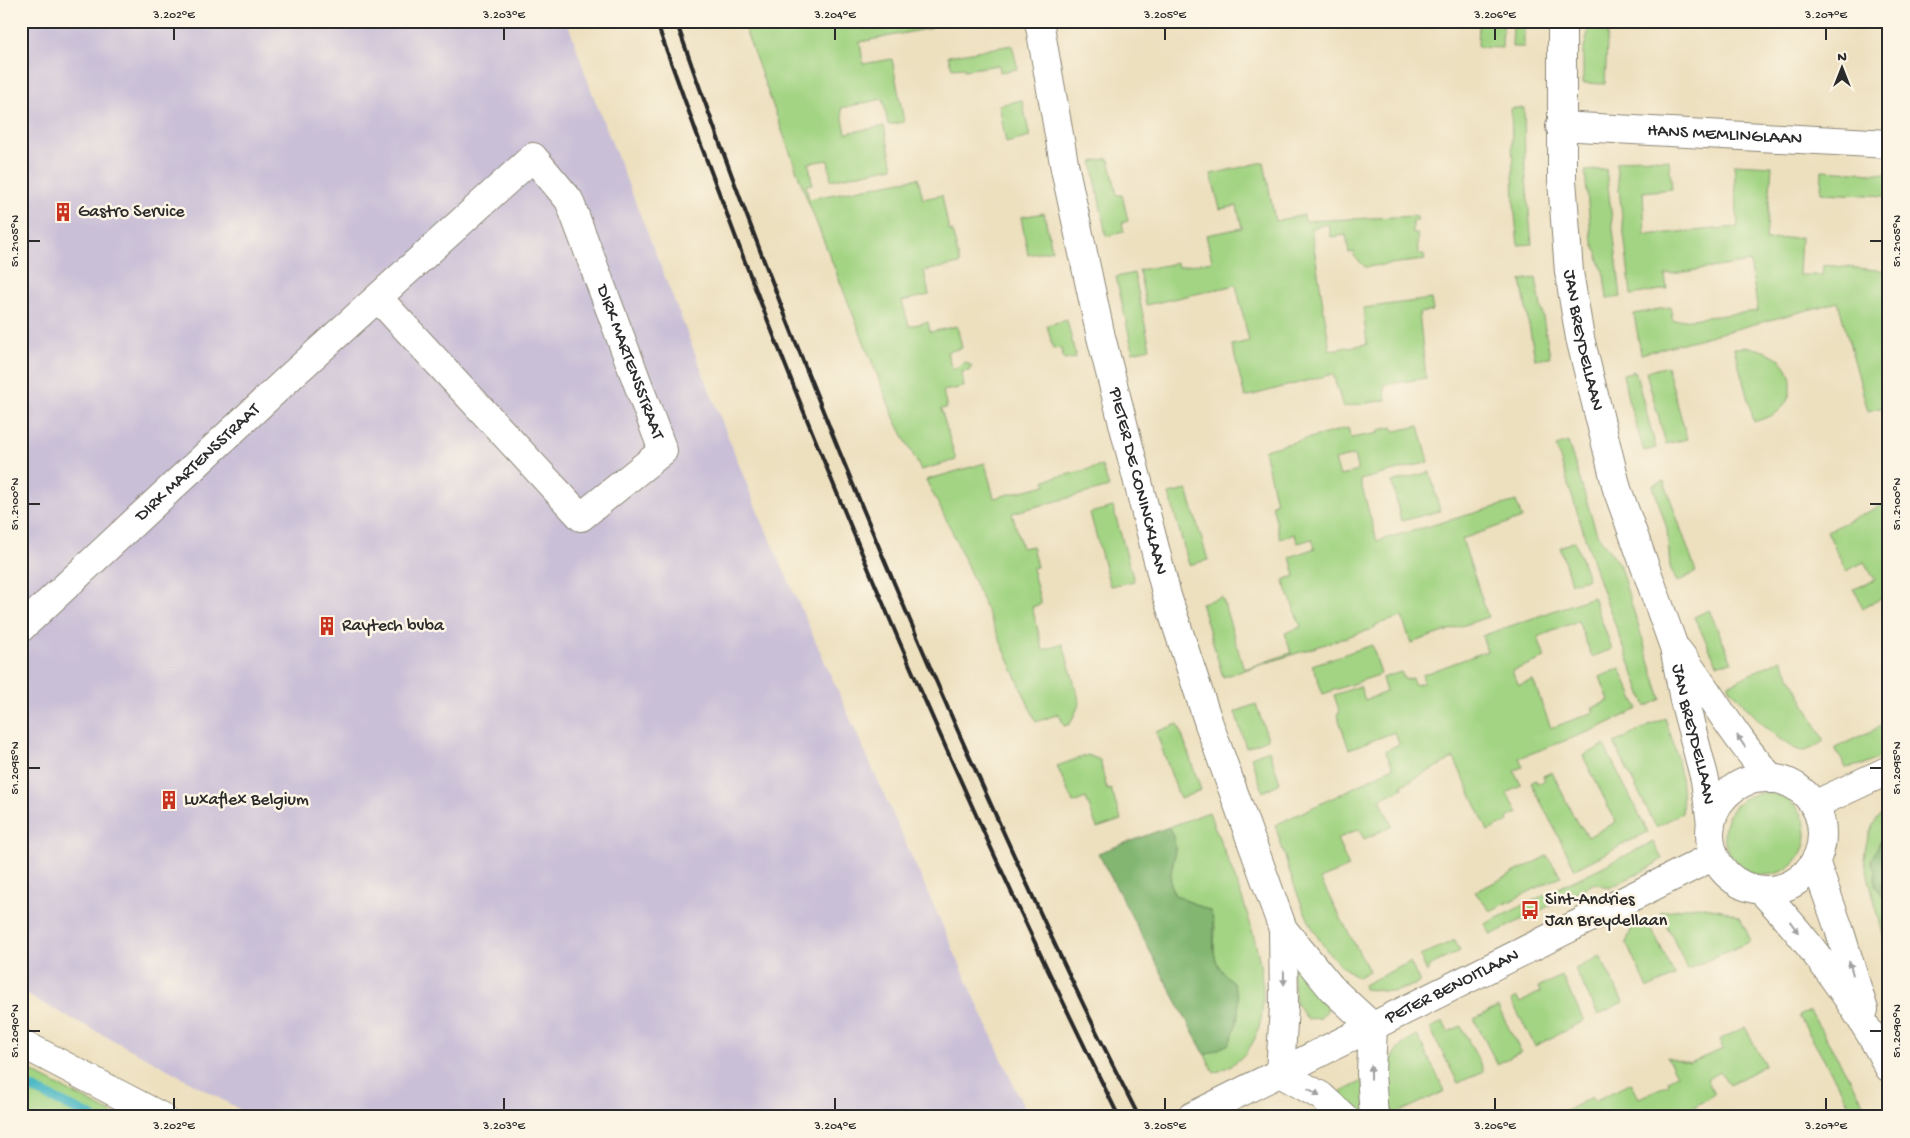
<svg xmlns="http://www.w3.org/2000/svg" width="1910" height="1138" font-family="'Gochi Hand',sans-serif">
<rect width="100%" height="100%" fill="#fcf5e5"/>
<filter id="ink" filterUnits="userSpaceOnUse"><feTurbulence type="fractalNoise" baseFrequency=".02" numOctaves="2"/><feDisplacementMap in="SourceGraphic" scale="10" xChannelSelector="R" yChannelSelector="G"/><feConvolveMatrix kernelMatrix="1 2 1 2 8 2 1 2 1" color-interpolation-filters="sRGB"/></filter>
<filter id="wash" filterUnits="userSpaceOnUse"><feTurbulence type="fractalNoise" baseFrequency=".0096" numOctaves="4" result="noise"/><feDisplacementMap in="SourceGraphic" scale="20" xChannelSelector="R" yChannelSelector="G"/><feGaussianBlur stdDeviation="1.12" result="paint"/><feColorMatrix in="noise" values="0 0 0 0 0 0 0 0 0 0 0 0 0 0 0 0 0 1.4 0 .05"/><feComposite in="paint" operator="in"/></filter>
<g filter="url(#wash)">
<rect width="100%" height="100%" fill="#ede0bf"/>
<!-- industrial -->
<path fill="#c9bfd7" d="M21 21H567L591 90 757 510 1028 1117H253L153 1061 21 992Z"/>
<!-- green -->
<g fill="#a3d483" stroke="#678057" fill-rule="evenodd">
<path d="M742 21H930L931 28 860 42 863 64 892 59 904 122 888 125 883 99 841 108 846 133 884 126 893 167 831 180 828 160 809 163 812 184 806 185 809 199 918 178 923 199 942 195 949 231 952 230 960 264 924 271 929 295 902 301 909 326 928 322 930 332 957 326 962 348 947 352 952 370 965 362 972 366 969 371 962 372 964 387 943 391 947 408 941 409 956 460 921 470 895 420 807 199Z"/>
<path d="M1479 21H1503L1502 48 1478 47Z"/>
<path d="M1513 21H1524V47H1512Z"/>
<path d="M1591 21H1608L1605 84 1583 83V52Z"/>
<path d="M1012 45 1018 69 1000 72 999 65 964 70V67L952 68 948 56Z"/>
<path d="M1022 100 1030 137 1006 143 999 105Z"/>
<path d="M1511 108H1524L1525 168 1532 244 1518 245 1514 204Z"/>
<path d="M1109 158 1117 195H1122L1128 221 1122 223 1124 232 1106 236 1092 162Z"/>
<path d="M1637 158 1669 160 1672 189 1643 192 1645 235 1738 227 1734 164 1772 166 1766 240 1801 237 1799 275H1822L1823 265 1889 271V406L1868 411 1838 302 1641 354 1634 314 1670 307 1673 321 1758 311 1750 262 1665 275 1667 289 1631 295 1616 163Z"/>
<path d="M1264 162 1275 221 1304 215 1305 221 1416 216 1418 220 1413 221V233H1417L1418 254H1424L1425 260 1365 267 1354 256V252L1349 253 1346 235 1331 237 1328 224 1311 228 1330 350 1367 344 1363 308 1431 299 1433 311 1419 313 1426 378 1384 385 1386 400 1343 407 1333 374 1245 397 1232 345 1249 341 1236 285 1146 305 1139 270 1177 263 1178 267 1212 261 1206 235 1242 228 1237 206 1220 209 1211 174Z"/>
<path d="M1606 169 1621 297 1607 299 1604 275 1591 236 1585 171Z"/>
<path d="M1822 170 1889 174V196L1821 193Z"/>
<path d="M1044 213 1052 250 1028 255 1021 217Z"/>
<path d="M1134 273 1150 348 1133 352 1116 277Z"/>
<path d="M1536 278 1550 357 1535 359 1521 280Z"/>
<path d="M1067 320 1076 358 1064 360 1061 348 1053 349 1047 325Z"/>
<path d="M1750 347C1760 350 1770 352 1779 359 1797 373 1794 401 1776 413 1769 418 1761 419 1754 422L1734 348Z"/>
<path d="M1667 366 1687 439 1666 444 1646 372Z"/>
<path d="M1635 371 1656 448 1644 451 1628 399 1623 374Z"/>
<path d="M1419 426 1429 462 1360 480 1377 541 1516 501 1522 518 1462 539 1488 617 1411 643 1402 617 1375 625V628L1223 677 1201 603 1222 597 1244 669 1291 653 1285 633 1301 627 1283 580 1295 576 1290 557 1315 548 1312 539 1298 543 1294 534 1280 539 1272 504 1276 503 1264 450 1348 428 1351 438 1379 433V430L1392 427 1395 431ZM1354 455 1358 471 1340 476 1335 460Z"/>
<path d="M1568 442 1597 534 1619 564 1661 699 1646 707 1600 584 1556 446Z"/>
<path d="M985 463 994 498 1046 485 1045 480 1102 466 1109 487 1012 513 1022 548 1032 546 1037 567 1032 568 1041 604 1032 607 1043 650 1063 644 1080 703 1070 724 1064 726 1059 714 1036 722 951 529 926 480Z"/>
<path d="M1430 472 1440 511 1401 521 1392 482Z"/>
<path d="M1664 481 1696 572 1677 582 1670 567 1667 529 1653 485Z"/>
<path d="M1187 490 1208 560 1189 565 1169 494Z"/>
<path d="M1889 502V517L1887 518 1889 522V611L1882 598 1863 608 1854 589 1875 580 1864 562 1846 571 1827 531Z"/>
<path d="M1113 507 1134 581 1110 586 1090 513Z"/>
<path d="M1575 541 1588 579 1571 583 1560 547Z"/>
<path d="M1593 597 1612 649 1592 657 1578 621 1538 637 1545 658 1512 671 1519 685 1533 680 1551 728 1594 712 1592 708 1609 701 1600 677 1620 668 1638 709 1596 729 1519 758 1523 766 1514 771 1521 785 1507 793 1518 813 1507 818 1509 821 1488 831 1454 758 1402 785 1403 788 1380 799 1392 826 1364 839 1359 829 1337 839 1349 867 1320 879 1369 971 1358 977C1308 952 1291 873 1275 825L1341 794 1393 767 1385 751 1399 744 1395 732 1349 749 1337 714 1340 713 1334 695 1360 686 1365 700 1386 692 1382 678 1401 672 1405 680 1412 678 1415 685 1424 682 1422 675 1487 651 1482 636Z"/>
<path d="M1709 610 1732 662 1717 664 1694 617Z"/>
<path d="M1372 645 1381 674 1323 694 1312 665Z"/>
<path d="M1781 659 1824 741C1818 744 1810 751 1803 751 1783 750 1740 701 1728 685Z"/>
<path d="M1256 704 1268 739 1246 748 1235 712Z"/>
<path d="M1665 718C1676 750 1685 779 1682 813L1656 827 1614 743Z"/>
<path d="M1888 723 1889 753 1866 764 1846 768 1835 748Z"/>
<path d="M1178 724 1201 790 1180 799 1156 732Z"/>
<path d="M1604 745 1648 832 1575 869 1531 783 1536 780 1538 784 1545 780 1543 776 1552 772 1579 827 1581 826 1588 837 1616 822 1583 756Z"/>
<path d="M1269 750 1280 783 1263 792 1251 757Z"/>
<path d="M1088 755 1100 760 1107 790 1111 789 1121 820 1097 828 1086 798 1073 803 1057 766Z"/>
<circle cx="1765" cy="834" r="41"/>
<path d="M1889 809V958L1864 859C1866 840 1871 818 1889 809Z"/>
<path d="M1209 812C1232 876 1315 1040 1214 1073L1205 1055 1229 1044 1237 1018 1238 997 1233 983 1219 969 1214 953 1215 927 1210 911 1175 895C1165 880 1175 863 1175 847 1175 840 1171 833 1169 827Z"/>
<path d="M1653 842 1662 859 1651 867 1609 888 1595 883 1491 935 1485 924Z"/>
<path d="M1547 856 1561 876 1490 911 1475 892Z"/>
<path d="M1697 906 1723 910 1740 917 1751 941 1688 969 1660 912Z"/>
<path d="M1647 919 1675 976 1648 988 1626 943 1633 925Z"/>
<path d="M1455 940 1460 951 1429 966 1427 972 1420 956Z"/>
<path d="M1289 947 1328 1003 1327 1011 1320 1018 1307 1019 1296 1003Z"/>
<path d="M1600 956 1623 1002 1598 1015 1575 969Z"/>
<path d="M1410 962 1420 983 1394 992 1364 989 1363 985Z"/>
<path d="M1562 976 1584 1021 1535 1046 1511 1000 1516 997 1520 1003 1540 992 1538 987Z"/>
<path d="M1498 1007 1521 1052 1497 1064 1474 1019Z"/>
<path d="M1810 1011 1864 1103 1852 1109 1799 1016Z"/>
<path d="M1443 1022 1448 1032 1461 1026 1484 1071 1458 1083 1430 1028Z"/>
<path d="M1745 1027 1765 1065 1730 1085 1720 1072 1707 1080 1715 1094 1689 1110 1693 1117H1566L1564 1112 1592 1097 1594 1101 1631 1083 1639 1098 1669 1084 1668 1080 1677 1075 1667 1057 1690 1063 1723 1049 1719 1040Z"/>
<path d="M1417 1035 1445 1091 1393 1115C1386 1077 1380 1055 1417 1035Z"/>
<path d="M21 1066 119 1117H21Z"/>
<path d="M1363 1081 1367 1117H1352L1337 1094Z"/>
</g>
<!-- forest -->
<g fill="#82b671" stroke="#56704e">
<path d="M1169 827C1171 833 1175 840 1175 847 1175 863 1165 880 1175 895L1210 911C1218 926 1211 941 1215 956 1219 972 1226 973 1233 984 1244 1002 1237 1026 1229 1044L1205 1055 1098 853Z"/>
<path d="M1889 830C1889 840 1889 889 1886 894L1882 895 1875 886V871L1871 860 1883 836Z"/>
</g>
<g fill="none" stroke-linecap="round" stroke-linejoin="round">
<!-- stream -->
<path stroke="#4bb8c5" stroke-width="10" d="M21 1083 92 1117"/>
</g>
</g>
<g filter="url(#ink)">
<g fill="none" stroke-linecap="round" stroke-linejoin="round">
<!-- street casing -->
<g stroke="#8c8675" stroke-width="30">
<g id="street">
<path id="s1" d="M1039 21 1065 169 1101 337 1167 596 1209 724 1283 929 1284 1006 1280 1073 1321 1096 1344 1117"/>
<path id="s2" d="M1560 126 1889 144"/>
<path id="s3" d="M21 628 290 377 533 157 569 200 663 451 581 517 378 298"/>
<path d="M1814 805 1889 770"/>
<path d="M1283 929 1333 990 1373 1027 1371 1073 1374 1117"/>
</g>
</g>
<!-- secondary casing -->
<g stroke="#8c8675" stroke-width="30">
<g id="secondary">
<path id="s4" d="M1562 21V180L1569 272 1580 338 1617 489 1674 647 1684 700 1705 780 1711 824"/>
<path d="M1678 651C1710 693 1736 740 1772 779"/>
<circle cx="1766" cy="834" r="56"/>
<path d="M1815 861 1840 932 1864 1010"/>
<path d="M1762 891C1810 942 1857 1005 1889 1068"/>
<path d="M21 1043 162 1117"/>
<path id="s5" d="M1191 1117 1714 856"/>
</g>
</g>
<!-- street -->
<use href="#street" stroke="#fff" stroke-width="28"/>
<!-- secondary -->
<use href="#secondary" stroke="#fff" stroke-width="28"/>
<!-- rail -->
<g stroke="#2b2b2b" stroke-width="4">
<path d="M656 21C789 395 943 761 1119 1117"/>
<path d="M676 21C761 264 857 502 961 738 1018 865 1075 992 1139 1117"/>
</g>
</g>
<!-- one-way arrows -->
<defs><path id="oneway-solid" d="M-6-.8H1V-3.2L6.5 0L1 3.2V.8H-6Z" transform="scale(1.25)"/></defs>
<g fill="#a0a0a0">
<use href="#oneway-solid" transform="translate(1741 741) rotate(-124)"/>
<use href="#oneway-solid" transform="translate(1794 927) rotate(54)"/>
<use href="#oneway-solid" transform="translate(1851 968) rotate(-106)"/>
<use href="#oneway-solid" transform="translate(1284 978) rotate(89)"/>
<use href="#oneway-solid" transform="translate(1371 1072) rotate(-90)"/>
<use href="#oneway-solid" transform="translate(1314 1092) rotate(30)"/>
</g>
</g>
<!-- ticks -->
<path fill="none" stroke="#2b2b2b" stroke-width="2" d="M174 28V40M504 28V40M835 28V40M1165 28V40M1495 28V40M1826 28V40M28 241H40M1870 241H1882M28 504H40M1870 504H1882M28 768H40M1870 768H1882M28 1031H40M1870 1031H1882M174 1098V1110M504 1098V1110M835 1098V1110M1165 1098V1110M1495 1098V1110M1826 1098V1110"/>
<!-- icons -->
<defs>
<g id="building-bare" transform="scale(1.5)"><path d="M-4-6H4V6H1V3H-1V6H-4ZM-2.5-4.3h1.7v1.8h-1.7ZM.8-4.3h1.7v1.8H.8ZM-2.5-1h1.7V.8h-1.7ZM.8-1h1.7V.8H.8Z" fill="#c8321e" stroke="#fcf5e5" stroke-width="2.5" paint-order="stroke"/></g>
<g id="bus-bare" transform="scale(1.5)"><path d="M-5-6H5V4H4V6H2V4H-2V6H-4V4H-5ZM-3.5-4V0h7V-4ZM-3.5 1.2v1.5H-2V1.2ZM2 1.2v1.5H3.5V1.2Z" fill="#c8321e" stroke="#fcf5e5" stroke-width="2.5" paint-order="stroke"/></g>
</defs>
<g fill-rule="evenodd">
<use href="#building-bare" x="63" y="212"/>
<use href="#building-bare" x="327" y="626"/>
<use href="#building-bare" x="169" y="800"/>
<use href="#bus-bare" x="1530" y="910"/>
</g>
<g text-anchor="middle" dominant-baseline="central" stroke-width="5" stroke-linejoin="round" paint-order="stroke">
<!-- street labels -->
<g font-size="18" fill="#2b2b2b" stroke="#fcf5e5">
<text stroke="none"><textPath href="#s2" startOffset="165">HANS MEMLINGLAAN</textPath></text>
<text stroke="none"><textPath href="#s4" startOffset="321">JAN BREYDELLAAN</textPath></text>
<text stroke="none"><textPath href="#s3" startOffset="925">DIRK MARTENSSTRAAT</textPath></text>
<text stroke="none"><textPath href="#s3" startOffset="242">DIRK MARTENSSTRAAT</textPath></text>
<text stroke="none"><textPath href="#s1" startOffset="471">PIETER DE CONINCKLAAN</textPath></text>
<text stroke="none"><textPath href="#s4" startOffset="731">JAN BREYDELLAAN</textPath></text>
<text stroke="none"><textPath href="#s5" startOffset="292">PETER BENOITLAAN</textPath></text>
</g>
<!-- poi labels -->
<g font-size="18" fill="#2b2b2b" stroke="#fcf5e5" text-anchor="start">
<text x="78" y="212">Gastro Service</text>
<text x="342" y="626">Raytech bvba</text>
<text x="184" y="800">Luxaflex Belgium</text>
<text x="1545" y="900">Sint-Andries<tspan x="1545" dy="21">Jan Breydellaan</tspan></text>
</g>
</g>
<!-- margin -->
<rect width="1910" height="1138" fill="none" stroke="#fcf5e5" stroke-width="55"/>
<!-- north arrow -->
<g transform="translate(1842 68)" stroke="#fcf5e5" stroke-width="4" paint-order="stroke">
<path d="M0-4L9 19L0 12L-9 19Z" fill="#2b2b2b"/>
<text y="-8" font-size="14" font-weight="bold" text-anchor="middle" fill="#2b2b2b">N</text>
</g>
<rect x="28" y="28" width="1854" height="1082" fill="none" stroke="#2b2b2b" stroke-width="2"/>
<g font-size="12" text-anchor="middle" fill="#2b2b2b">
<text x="174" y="18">3.202°E</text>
<text x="504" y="18">3.203°E</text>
<text x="835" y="18">3.204°E</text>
<text x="1165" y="18">3.205°E</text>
<text x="1495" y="18">3.206°E</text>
<text x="1826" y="18">3.207°E</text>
<text transform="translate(14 241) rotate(-90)" y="4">51.2105°N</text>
<text transform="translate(1896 241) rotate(-90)" y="4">51.2105°N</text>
<text transform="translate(14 504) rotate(-90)" y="4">51.2100°N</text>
<text transform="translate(1896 504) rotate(-90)" y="4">51.2100°N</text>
<text transform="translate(14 768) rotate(-90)" y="4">51.2095°N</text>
<text transform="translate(1896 768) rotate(-90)" y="4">51.2095°N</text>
<text transform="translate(14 1031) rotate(-90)" y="4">51.2090°N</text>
<text transform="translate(1896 1031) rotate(-90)" y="4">51.2090°N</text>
<text x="174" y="1129">3.202°E</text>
<text x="504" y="1129">3.203°E</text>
<text x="835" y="1129">3.204°E</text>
<text x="1165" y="1129">3.205°E</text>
<text x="1495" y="1129">3.206°E</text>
<text x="1826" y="1129">3.207°E</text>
</g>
</svg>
